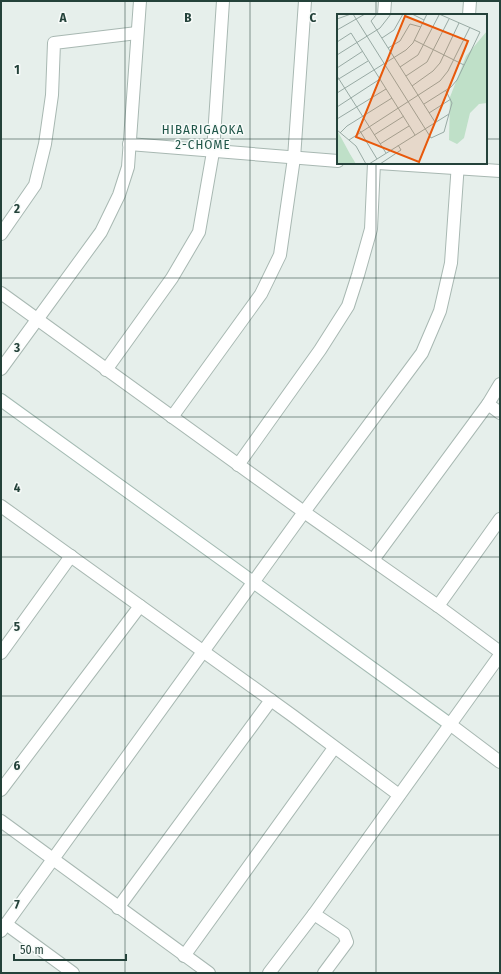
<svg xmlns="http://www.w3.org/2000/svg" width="501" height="974" font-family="'Fira Sans Condensed',sans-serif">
<rect width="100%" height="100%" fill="#e6efeb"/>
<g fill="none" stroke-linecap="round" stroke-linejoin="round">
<!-- street casing -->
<g stroke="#a8b8b2" stroke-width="14">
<g id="street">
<path d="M384 15 385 1"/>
<path d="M469 15 470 1"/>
<path d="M129 144 338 161"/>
<path d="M378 163 500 171"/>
<path d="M1 234 35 185 45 144 52 95 54 43 137 33"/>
<path d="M1 293 304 512 438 606 500 652"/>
<path d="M1 369 101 232 119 195 128 167 140 1"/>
<path d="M106 370 172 278 199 232 213 152 223 1"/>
<path d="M488 404 500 413"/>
<path d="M172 417 261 294 280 255 294 158 305 1"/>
<path d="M238 465 320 350 348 306 358 275 371 229 374 163"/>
<path d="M1 506 293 716 399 795"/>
<path d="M373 560 488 404 500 384"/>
<path d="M438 606 500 519"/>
<path d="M1 653 71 556"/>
<path d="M451 725 500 762"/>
<path d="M1 790 140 606"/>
<path d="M1 821 209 973"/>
<path d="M118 908 271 700"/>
<path d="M314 914 344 934 347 942 324 973"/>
<path d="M6 924 73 973"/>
<path d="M1 931 304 512 422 353 440 311 451 263 458 163"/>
<path d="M184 956 334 748"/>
<path d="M269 973 314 914 500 655"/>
</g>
</g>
<!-- secondary casing -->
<g stroke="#a4bbb3" stroke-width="14">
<path id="secondary" d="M1 400 451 725"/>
</g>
<!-- street -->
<use href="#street" stroke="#fff" stroke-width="12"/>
<!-- secondary -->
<use href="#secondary" stroke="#fff" stroke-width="12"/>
</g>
<!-- grid -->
<path fill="none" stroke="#24423a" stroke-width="1" stroke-opacity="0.55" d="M125 1V973M250 1V973M376 1V15M1 139H338M486 139H500M376 163V973M1 278H500M1 417H500M1 557H500M1 696H500M1 835H500"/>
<g text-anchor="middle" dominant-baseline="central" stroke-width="3" stroke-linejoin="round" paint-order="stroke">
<!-- neighbourhood labels -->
<g font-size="13" letter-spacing="1" fill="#1f5548" stroke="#f7fbf9">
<text x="203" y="129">HIBARIGAOKA<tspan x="203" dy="15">2-CHOME</tspan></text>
</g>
</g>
<!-- overview -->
<g transform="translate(337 14)">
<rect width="150" height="150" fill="#e6efeb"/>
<path d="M150 17V89L142 90 133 99 127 124 120 130 112 126 113 83 129 42ZM0 116 13 140 19 150H0Z" fill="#bfe0c8"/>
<path fill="none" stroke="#98aaa4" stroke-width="1" d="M16 0 94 124 107 118 115 89 109 77M40 0 34 7 98 108M75 0 87 6M0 5 14 0M0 16 28 0M45 24 57 16 66 0M77 26 127 51M0 28 14 19 78 121M51 34 63 27 73 10 84 13M0 41 43 14 54 0M63 53 81 41 102 1M0 54 26 37M0 62 49 139M69 62 90 48 112 5M0 66 31 47M75 72 96 57 103 49 122 9M0 79 69 36 76 29 90 0M87 90 114 73 120 66 143 18 102 0M0 93 43 65M92 99 114 85M0 105 49 75M0 116 19 132 29 150M23 117 40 145M3 119 10 112 55 84M37 121 67 102M12 126 103 67 111 57 133 13M43 130 72 112M32 150 112 100M43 150 64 136 61 131"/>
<path fill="#e8590c" fill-opacity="0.15" stroke="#e8590c" stroke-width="2" d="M68 2 131 27 82 148 19 123Z"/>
<rect width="150" height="150" fill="none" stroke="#24423a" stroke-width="2"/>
</g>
<g font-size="13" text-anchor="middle" font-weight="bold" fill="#24423a" stroke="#f7fbf9" stroke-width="3" stroke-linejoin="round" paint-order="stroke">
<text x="63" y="22">A</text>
<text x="188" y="22">B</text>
<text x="313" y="22">C</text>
<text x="17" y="74">1</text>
<text x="17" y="213">2</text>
<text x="17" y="352">3</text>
<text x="17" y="492">4</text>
<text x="17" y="631">5</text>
<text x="17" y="770">6</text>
<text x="17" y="909">7</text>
</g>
<!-- border -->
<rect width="501" height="974" fill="none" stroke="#24423a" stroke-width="4"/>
<!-- scale -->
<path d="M14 954v6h112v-6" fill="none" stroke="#24423a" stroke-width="2"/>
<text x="20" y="954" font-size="12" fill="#24423a" stroke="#f7fbf9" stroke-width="3" paint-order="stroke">50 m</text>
</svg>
